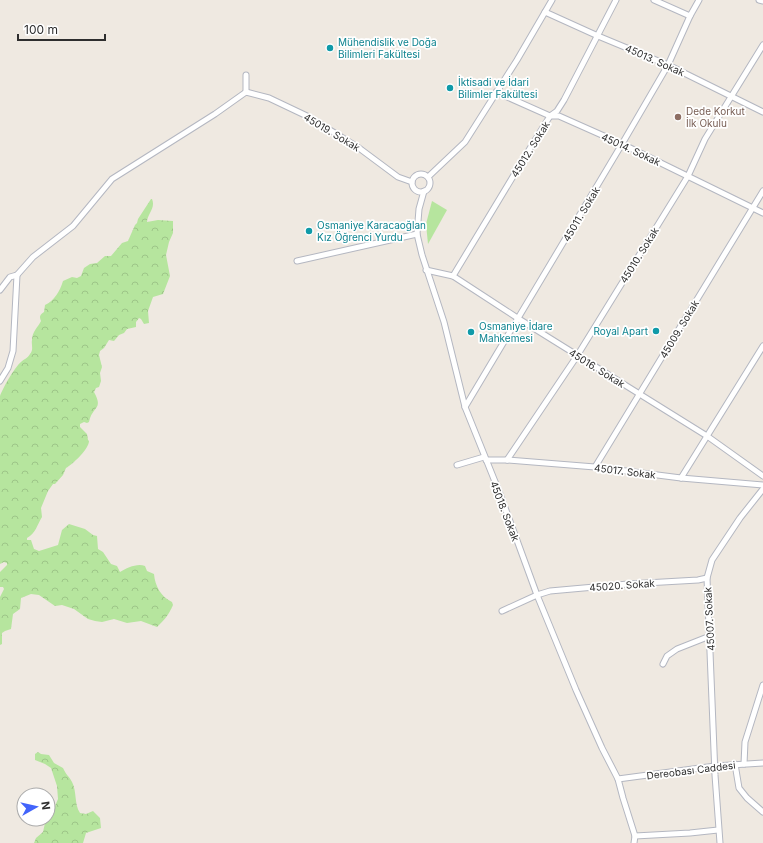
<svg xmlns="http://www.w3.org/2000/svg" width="763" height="843" font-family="Inter,sans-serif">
<defs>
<pattern id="forest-crowns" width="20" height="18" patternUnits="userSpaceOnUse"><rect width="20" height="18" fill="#b6e59e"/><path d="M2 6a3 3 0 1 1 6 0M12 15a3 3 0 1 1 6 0" fill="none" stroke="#9dc588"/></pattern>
</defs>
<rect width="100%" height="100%" fill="#efe9e1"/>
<!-- forest -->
<g fill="url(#forest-crowns)">
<path d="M151 199H152C156 208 147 214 147 222L158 220 173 221V233L169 242 166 255 170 276 163 294 153 297 148 311 149 323 144 324 141 319 139 318 136 322V327L127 329 124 333 119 335 114 341 109 340 104 348 100 351 99 355 102 367 100 373 101 381 99 387 96 388 94 392C104 410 92 406 89 422L87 423 84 422 80 424V427L87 434 88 440 89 441C89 449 73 464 66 468L63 475 55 484H53L48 491 41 508 42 517C37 525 36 533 27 538V540H31L34 549 39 551 58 545 62 530 69 524 85 529 93 535 97 536 98 549 103 552 111 564 117 566 120 572C127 568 137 563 145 566L147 571 154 574C155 586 161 597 172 602L173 605C168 616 165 619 157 627L141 621 127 623 114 619 102 622 95 621 88 619 74 609 62 605 55 606 39 595 31 594 21 598 20 609 13 614 11 629 5 631 2 633V644L0 645V597L4 589 3 587H0V572L7 565V563L4 562 0 564V396C3 388 14 368 21 362 24 359 28 358 30 354 34 349 31 345 32 340 32 332 38 327 41 321 39 316 40 315 44 312L45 305C54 301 60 291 63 281L72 277 77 278 81 276 84 268 90 264 97 263 105 256H111L122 243 128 241 135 225 137 223 138 219Z"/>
<path d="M38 752 41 754 49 755 54 763 63 768C66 775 69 776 72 782 77 791 74 804 80 813L86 814 93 811 100 818 101 828 86 833 83 843H34L36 838 43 832 45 823 49 820 58 799 57 786 51 768 45 764 35 760V754Z"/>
</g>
<!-- park -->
<path fill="#b6e59e" d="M432 201 447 210 428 244 426 224Z"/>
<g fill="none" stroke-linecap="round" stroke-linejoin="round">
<!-- minor casing -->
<g stroke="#b4b7c1" stroke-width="7">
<g id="minor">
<path d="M654 0 690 16 699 0"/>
<path d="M759 0 763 1"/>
<path d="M545 12 598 36 668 65 763 112"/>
<path d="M246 75V92"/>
<path d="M246 92 269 98 309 117 359 148 398 177 412 182"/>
<path d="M496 92 550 116H559L622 144 763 213"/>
<circle cx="421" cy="183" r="9"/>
<path d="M428 177 465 142 517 60 552 0"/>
<path d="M424 191 419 209 417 234 422 255 444 322 465 407 500 494 537 595 576 690 602 748 618 779 623 798 635 836 634 843"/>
<path d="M297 261 417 234"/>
<path d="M426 270 453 276 519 319 707 436 763 476"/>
<path d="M453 276 532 145 550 116 557 111 564 100 616 0"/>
<path d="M0 290 10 277 17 275 33 257 73 226 112 179 215 114 246 92"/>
<path d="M0 381 8 368 13 351 17 275"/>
<path d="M465 407 622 144 668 65 690 16"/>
<path d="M486 460H507L595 467 681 478 763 485"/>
<path d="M507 460 577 356 688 176 705 139 763 45"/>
<path d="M457 465 484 457"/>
<path d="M595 467 763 191"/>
<path d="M681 478 763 346"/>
<path d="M502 611 537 595 550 591 628 584 698 580 707 578"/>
<path d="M663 664 667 656 677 649 710 636"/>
<path d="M735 764 739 788 747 798 763 812"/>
<path d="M744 764 745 742 763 685"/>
<path d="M618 779 715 766 763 763"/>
<path d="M635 836 690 833 718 830"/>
<path d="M720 843 715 775 707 578 712 560 740 518 763 489"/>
</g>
</g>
<!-- minor -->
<use href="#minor" stroke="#fff" stroke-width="5"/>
</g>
<!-- markers -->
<g fill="#0f9aa8" stroke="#fff" stroke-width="1.5">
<circle cx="330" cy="48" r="4"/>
<circle cx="450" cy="88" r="4"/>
<circle cx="309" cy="231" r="4"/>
<circle cx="656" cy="331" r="4"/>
<circle cx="471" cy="332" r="4"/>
</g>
<circle fill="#8d6e63" stroke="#fff" stroke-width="1.5" cx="678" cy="117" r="4"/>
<g text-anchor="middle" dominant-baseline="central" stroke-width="3.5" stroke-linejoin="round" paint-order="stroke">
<!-- culture labels -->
<g font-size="10" fill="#0d838f" stroke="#fff" text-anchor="start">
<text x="338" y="42">Mühendislik ve Doğa<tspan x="338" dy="12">Bilimleri Fakültesi</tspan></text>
<text x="458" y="82">İktisadi ve İdari<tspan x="458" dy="12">Bilimler Fakültesi</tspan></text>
<text x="317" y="225">Osmaniye Karacaoğlan<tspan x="317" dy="12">Kız Öğrenci Yurdu</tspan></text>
<text x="479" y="326">Osmaniye İdare<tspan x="479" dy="12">Mahkemesi</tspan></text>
<text x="648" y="331" text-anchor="end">Royal Apart</text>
</g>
<!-- street labels -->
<g font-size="10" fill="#2e2e2e" stroke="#fff">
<text transform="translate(655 60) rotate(24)">45013. Sokak</text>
<text transform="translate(332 132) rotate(31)">45019. Sokak</text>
<text transform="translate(530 149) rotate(-58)">45012. Sokak</text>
<text transform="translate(631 149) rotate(25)">45014. Sokak</text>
<text transform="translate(581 214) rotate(-59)">45011. Sokak</text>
<text transform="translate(639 255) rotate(-58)">45010. Sokak</text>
<text transform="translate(679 329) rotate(-59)">45009. Sokak</text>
<text transform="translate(597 368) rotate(32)">45016. Sokak</text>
<text transform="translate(625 471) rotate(7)">45017. Sokak</text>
<text transform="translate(505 511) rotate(69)">45018. Sokak</text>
<text transform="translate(622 585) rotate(-4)">45020. Sokak</text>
<text transform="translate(709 619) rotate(-93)">45007. Sokak</text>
<text transform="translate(691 770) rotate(-7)">Dereobası Caddesi</text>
</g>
<!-- education labels -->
<g font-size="10" fill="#785e54" stroke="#fff" text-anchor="start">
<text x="686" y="111">Dede Korkut<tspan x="686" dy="12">İlk Okulu</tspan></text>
</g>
</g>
<!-- north arrow -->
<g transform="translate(36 807) rotate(82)"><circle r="19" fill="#ffffff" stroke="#ababab"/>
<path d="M0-3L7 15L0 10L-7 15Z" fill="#4264fb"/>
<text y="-6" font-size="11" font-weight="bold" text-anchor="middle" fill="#2e2e2e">N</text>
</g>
<!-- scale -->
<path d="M18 34v6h87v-6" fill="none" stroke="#2e2e2e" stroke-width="2"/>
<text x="24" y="34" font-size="12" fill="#2e2e2e" stroke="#ffffff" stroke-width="3" paint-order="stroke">100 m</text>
</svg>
